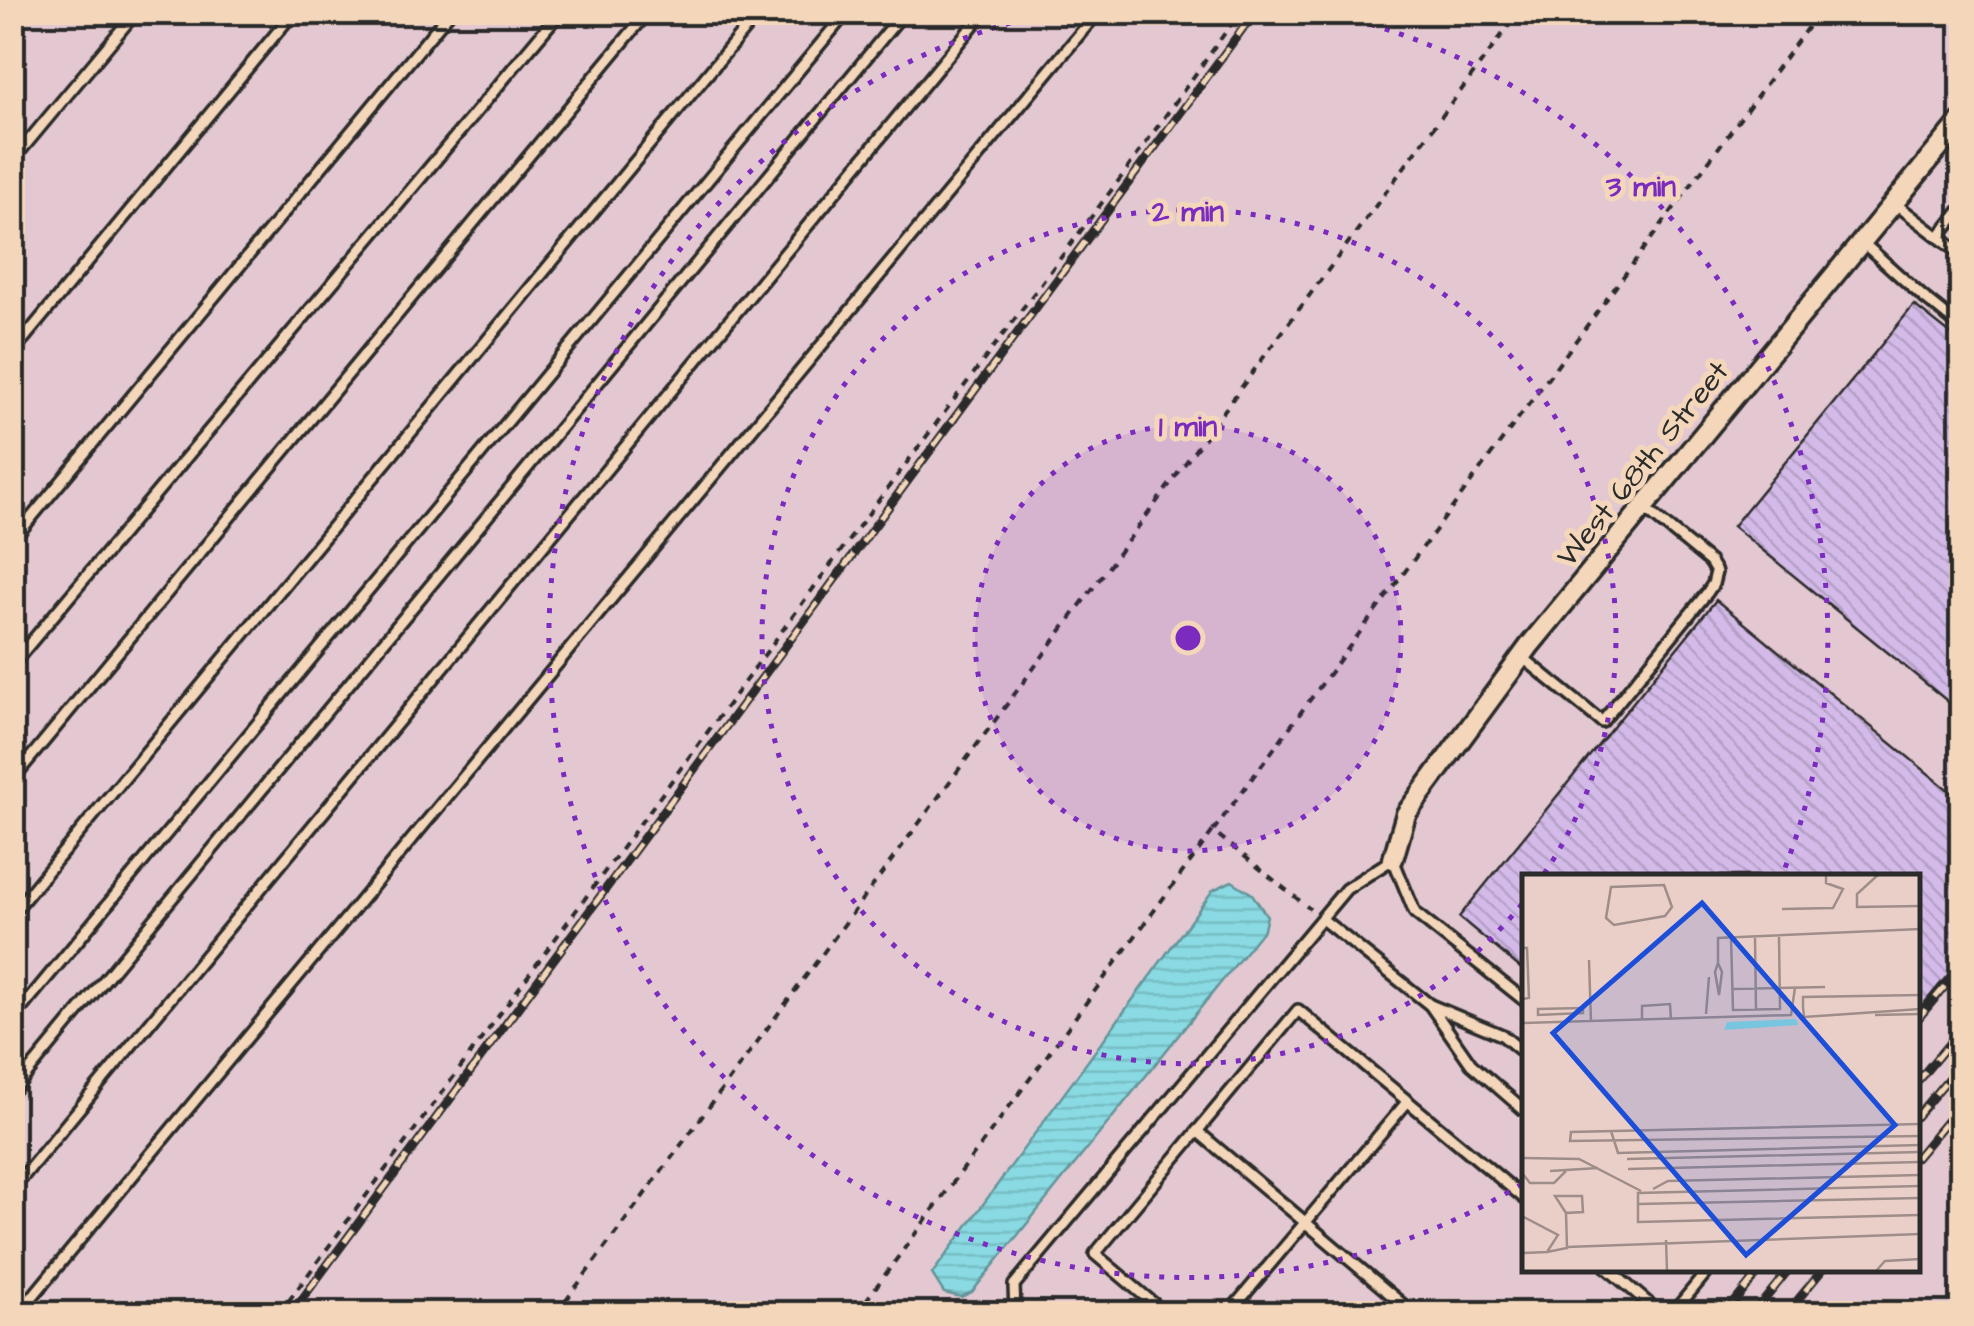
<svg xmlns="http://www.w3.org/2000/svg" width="1974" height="1326" font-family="'Architects Daughter',sans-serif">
<defs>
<pattern id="water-rules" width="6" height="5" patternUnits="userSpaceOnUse" patternTransform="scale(2.5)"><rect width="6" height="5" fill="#89dae2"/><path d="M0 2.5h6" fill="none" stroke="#76bbc2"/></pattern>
<pattern id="building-back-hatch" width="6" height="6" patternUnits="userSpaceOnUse" patternTransform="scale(2.5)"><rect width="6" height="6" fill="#d3bae8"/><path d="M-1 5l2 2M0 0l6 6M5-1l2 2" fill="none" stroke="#b5a0c7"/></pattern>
</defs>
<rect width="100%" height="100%" fill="#eacec8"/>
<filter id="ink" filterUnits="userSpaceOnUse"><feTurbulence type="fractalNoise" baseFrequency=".01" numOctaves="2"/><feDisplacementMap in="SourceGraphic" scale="20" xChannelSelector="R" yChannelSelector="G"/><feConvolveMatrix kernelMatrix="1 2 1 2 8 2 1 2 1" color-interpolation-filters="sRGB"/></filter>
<g filter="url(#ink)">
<!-- built -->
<path fill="#e3c8d2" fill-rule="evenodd" d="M40 13H1961V1313L13 1314 12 46ZM1524 876H1916V1268H1524Z"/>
<!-- water -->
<path fill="url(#water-rules)" stroke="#639499" stroke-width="2.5" d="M1232 881 1252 894 1267 916 1264 929 972 1292 961 1297 944 1293 932 1274 1213 890Z"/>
<!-- building -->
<g fill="url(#building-back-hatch)" stroke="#2b2b2b" stroke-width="2.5">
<path d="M1914 305 1962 343V713L1733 526Z"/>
<path d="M1716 600 1962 801V958L1916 1013V876H1524V971L1459 917Z"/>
</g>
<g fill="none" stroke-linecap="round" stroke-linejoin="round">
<!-- lane casing -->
<g stroke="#2b2b2b" stroke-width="16">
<g id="lane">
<path d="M12 161 136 12"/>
<path d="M1893 202 1962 255"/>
<path d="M1939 237 1962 208"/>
<path d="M1861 241 1922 296 1962 328"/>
<path d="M12 353 294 12"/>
<path d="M12 541 450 12"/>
<path d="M1521 656 1602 722 1707 593 1713 584 1716 572 1710 562 1643 507"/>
<path d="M12 665 560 12"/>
<path d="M12 780 648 12"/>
<path d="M12 914 759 12"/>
<path d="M1322 919 1430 1005"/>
<path d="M12 1020 847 12"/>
<path d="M1524 1053 1502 1035 1430 1005 1471 1064 1524 1110"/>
<path d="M12 1092 904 12"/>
<path d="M1197 1131 1414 1314"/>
<path d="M12 1190 984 12"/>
<path d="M1607 1268 1661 1314"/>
<path d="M18 1314 1098 12"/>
<path d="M1015 1314 1014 1285 1346 889 1393 859 1415 913 1524 1000"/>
<path d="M1166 1314 1095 1254 1298 1010 1524 1198"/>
<path d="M1228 1314 1408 1101"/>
<path d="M1672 1314 1710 1268"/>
</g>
</g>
<!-- street casing -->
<g stroke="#2b2b2b" stroke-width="25">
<path id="street" d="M1393 859 1406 814 1530 645 1962 120"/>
</g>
<!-- path -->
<g stroke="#2b2b2b" stroke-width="4" stroke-dasharray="8 8" stroke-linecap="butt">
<path d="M1213 831 1819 12"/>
<path d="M279 1314 857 529 1125 172 1240 12"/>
<path d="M556 1314 1519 12"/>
<path d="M856 1314 1213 831 1310 909"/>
</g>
<!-- lane -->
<use href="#lane" stroke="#f4d7ba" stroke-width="9"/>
<!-- street -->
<use href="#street" stroke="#f4d7ba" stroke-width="18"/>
<!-- rail casing -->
<g stroke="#2b2b2b" stroke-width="9">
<g id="rail">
<path d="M1916 1021 1962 966"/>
<path d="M1916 1083 1962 1028"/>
<path d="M1916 1117 1962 1062"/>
<path d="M1916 1158 1962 1103"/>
<path d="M291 1314 1255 12"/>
<path d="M1725 1314 1762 1268"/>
<path d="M1753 1314 1790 1268"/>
<path d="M1786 1314 1824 1268"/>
</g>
</g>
<!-- rail -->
<use href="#rail" stroke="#f4d7ba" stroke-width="5" stroke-dasharray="15" stroke-linecap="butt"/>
</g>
</g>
<!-- distance rings -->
<circle cx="1188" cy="638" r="213" fill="#7b2cbf" fill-opacity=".12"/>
<g fill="none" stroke="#7b2cbf" stroke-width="5" stroke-dasharray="5 10">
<circle cx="1188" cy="638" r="213"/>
<path d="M1522 904A427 427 0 1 1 1544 874"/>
<path d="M1522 1184A640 640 0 1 1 1049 13M1327 13A640 640 0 0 1 1783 873"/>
</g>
<g text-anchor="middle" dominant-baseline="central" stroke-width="10" stroke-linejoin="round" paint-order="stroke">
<!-- street labels -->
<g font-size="30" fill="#2b2b2b" stroke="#f4d7ba">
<text transform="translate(1643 464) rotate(-51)">West 68th Street</text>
</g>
</g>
<!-- overview -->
<g transform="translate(1522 874)">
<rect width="398" height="398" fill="#eacec8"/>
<path d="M274 145 276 151 202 156 205 148Z" fill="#89dae2"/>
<path fill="none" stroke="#9e8d89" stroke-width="2.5" d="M357 0 335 20V33L398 32M142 11 150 33 143 42 92 51 84 44 89 13ZM260 35 311 34 321 15 304 9V0M209 64 211 136 258 135 257 63M233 64 234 135M0 74H5L7 124 0 125M67 86 69 148M196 89V64L398 55M196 89 200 98 197 121 193 98ZM210 115 303 113M281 133 282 143 398 135M281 133V123L398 121M61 134V139L16 141V135ZM184 140 187 103M353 141 398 140M120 146V132L148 130 149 145M0 149 269 141 273 114M398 250 49 258 48 267 398 262M89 257 96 279 398 271M0 284 57 285 119 317M105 285 398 278M106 295 398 288M28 297 76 294M0 299 8 309H32L44 297M398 312 116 319V348L398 341M131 315 146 307 398 301M116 330 398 324M0 342 36 361 25 378 0 379M144 366 145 397M45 373 398 360M25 378 45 374 44 339 61 338 60 322H33L44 339M354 397 363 387 398 385"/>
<path fill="#1d4ed8" fill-opacity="0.15" stroke="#1d4ed8" stroke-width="5" d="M180 29 373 251 224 381 31 159Z"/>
<rect width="398" height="398" fill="none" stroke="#2b2b2b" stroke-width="5"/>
</g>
<circle cx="1188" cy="638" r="15" fill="#7b2cbf" stroke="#f4d7ba" stroke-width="5"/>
<g font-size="30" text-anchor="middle" font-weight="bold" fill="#7b2cbf" stroke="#f4d7ba" stroke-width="10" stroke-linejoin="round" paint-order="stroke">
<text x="1641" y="196">3 min</text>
<text x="1188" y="221">2 min</text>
<text x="1188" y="436">1 min</text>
</g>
<!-- margin -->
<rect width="1974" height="1326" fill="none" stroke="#f4d7ba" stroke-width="50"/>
<rect x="25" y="25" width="1924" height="1276" fill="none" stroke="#2b2b2b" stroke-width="4" filter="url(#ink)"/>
</svg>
